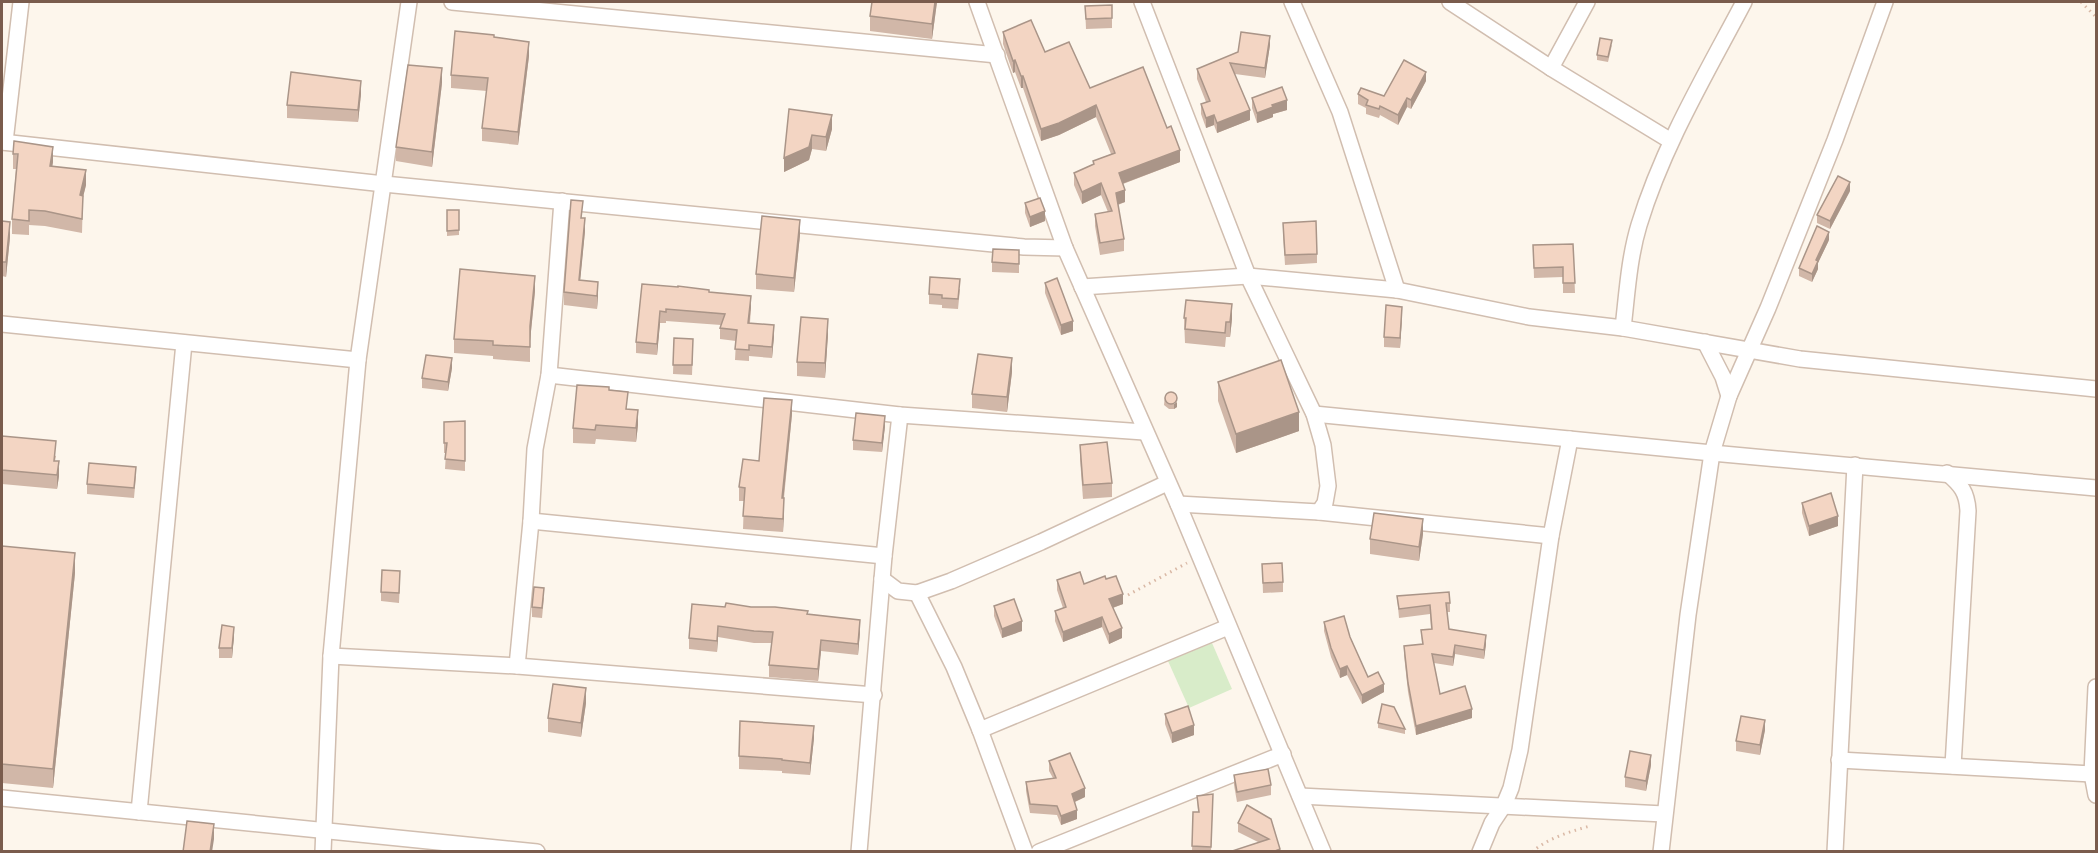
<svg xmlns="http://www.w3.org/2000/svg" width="2098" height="853" font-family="Raleway,sans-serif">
<rect width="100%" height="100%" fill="#fdf6ec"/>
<!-- green -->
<path fill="#d8ecc9" d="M1212 643 1232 689 1189 708 1168 661Z"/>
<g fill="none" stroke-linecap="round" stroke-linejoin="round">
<!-- minor casing -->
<g stroke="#d1beb0" stroke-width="18">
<g id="minor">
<path d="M452 2 997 55"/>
<path d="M977 2 1065 248 1178 504 1323 852"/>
<path d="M1142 2 1248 276 1314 414 1323 445 1328 486 1325 503 1319 512"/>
<path d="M1292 2 1340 112 1397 290"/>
<path d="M1450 2 1551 68 1671 141"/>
<path d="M1551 68 1587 2"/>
<path d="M2 142 384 184 1024 247 1065 248"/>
<path d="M5 142 21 2"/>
<path d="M1082 287 1248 276 1397 290 1529 317 1623 328 1800 359 2096 389"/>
<path d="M2 324 358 360"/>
<path d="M1623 328C1627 294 1629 258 1639 225 1663 146 1706 74 1744 2"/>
<path d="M1705 342 1723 377 1729 396"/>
<path d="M549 375 900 415 1144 432"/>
<path d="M1314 414 1712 453 2096 488"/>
<path d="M1947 473C1961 485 1967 492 1968 511L1953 766"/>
<path d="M1178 504 1319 512 1551 536"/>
<path d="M531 521 884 556"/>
<path d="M882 579 898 591 917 593 951 581 1041 542 1167 483"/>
<path d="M917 593 954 667 980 730 1025 852"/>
<path d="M331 656 517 666 874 695"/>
<path d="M517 666 531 521 535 449 549 375 562 201"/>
<path d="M2096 687 2092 774 2096 795"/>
<path d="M980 730 1228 627"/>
<path d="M1839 760 2092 774"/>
<path d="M1300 796 1664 814"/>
<path d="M2 798 537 852"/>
<path d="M139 812 184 343"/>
<path d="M323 852 331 656 358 360 409 2"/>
<path d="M859 852 884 556 900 415"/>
<path d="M1039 852 1283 754"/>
<path d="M1480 852 1492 823 1504 805 1511 788 1520 750 1551 536 1570 439"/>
<path d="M1661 852 1688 615 1712 453 1729 396 1768 308 1835 140 1885 2"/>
<path d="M1835 852 1855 465"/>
</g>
</g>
<!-- path -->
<g stroke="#d9b8a5" stroke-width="3" stroke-dasharray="1.5 4.5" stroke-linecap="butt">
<path d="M2081 2 2096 17"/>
<path d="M1128 595 1187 563"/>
<path d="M1532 852C1548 838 1569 832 1590 826"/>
</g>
<!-- minor -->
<use href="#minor" stroke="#fff" stroke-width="15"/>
</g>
<!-- wall -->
<g fill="#d1b7a8">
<path d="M937 2 932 39 870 31V16Z"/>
<path d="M1112 5V28L1086 29 1085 6Z"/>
<path d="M1003 32 1045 52 1180 162 1123 184 1125 202 1118 205 1124 239V251L1100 255 1095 226V214L1108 212 1101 195 1082 204 1074 185V173L1093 164V161L1111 154 1096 117 1059 135 1041 141 1023 88H1021L1015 72 1013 73 1003 44Z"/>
<path d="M494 37 529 56 518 145 482 141V128L487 91 451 88V75Z"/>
<path d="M1270 45 1265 78 1235 74 1250 120 1217 133 1214 125 1206 128 1201 114V104L1206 102 1197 79V69Z"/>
<path d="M1612 45 1608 62 1597 60V55Z"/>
<path d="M1426 81 1411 109 1407 107 1398 125 1380 115 1379 118 1366 114V108L1358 104V94L1384 96Z"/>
<path d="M442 83 432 167 396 161V147Z"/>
<path d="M361 94 358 122 287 118V105Z"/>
<path d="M1252 98 1287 110 1273 114V117L1257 123 1252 108Z"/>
<path d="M789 109 832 129 826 151 812 149 809 160 784 172Z"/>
<path d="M13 154 53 162 52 166 86 185 83 197 82 233 45 226 29 225V235L12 234V219L16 169H13Z"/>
<path d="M1850 191 1830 229 1817 223V215Z"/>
<path d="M1025 203 1045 221 1030 227 1025 213Z"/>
<path d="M447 210H459V235L447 236Z"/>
<path d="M583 218 585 231 580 280 598 295 597 309 564 305V292Z"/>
<path d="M2 221 10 237 6 277 2 276Z"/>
<path d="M1283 233 1317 254V263L1285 265Z"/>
<path d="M800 235 794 292 756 289V274Z"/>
<path d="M1829 240 1818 263V269L1812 282 1799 276V268Z"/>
<path d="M1573 244 1575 293H1563V277L1534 278 1533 245Z"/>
<path d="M1019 250V273L992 272V262Z"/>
<path d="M1045 283 1073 331 1061 335 1045 293Z"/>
<path d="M642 284 709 292 751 307 750 323 774 336 772 358 749 356V361L735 360 736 341 720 339V328L721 325 666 321V323H660L657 355 636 353V342Z"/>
<path d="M960 289 958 309 942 308V305L929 304V294Z"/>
<path d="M535 291 530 341V362L493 359V356L454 353V339Z"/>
<path d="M1402 316 1400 348 1384 347V337Z"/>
<path d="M1184 318 1232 319 1230 337H1226L1225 347 1185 343Z"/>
<path d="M828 334 825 378 797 376V362Z"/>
<path d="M674 338 693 349 692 375 673 374Z"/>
<path d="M452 368 448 391 422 388V378Z"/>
<path d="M1012 372 1007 412 972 408V394Z"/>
<path d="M1218 382 1299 431 1236 453 1218 401Z"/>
<path d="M609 390 627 409 638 425 636 442 596 439 595 444 573 443V428Z"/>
<path d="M1165 395 1177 407 1174 409H1169L1164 405Z"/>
<path d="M792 414 784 498V512L783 532 743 529 744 501H739V487L759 461Z"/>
<path d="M465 421V471L445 469 446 453H444V443Z"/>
<path d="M885 426 882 452 853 450V440Z"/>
<path d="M2 436 56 456 55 461 59 476 57 489 2 484Z"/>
<path d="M1080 445 1112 483V497L1083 499 1080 459Z"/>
<path d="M136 476 134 498 87 494V484Z"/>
<path d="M1802 503 1838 526 1809 536 1802 513Z"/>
<path d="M1423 534 1419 561 1370 554V539Z"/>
<path d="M2 546 75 573 53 788 2 783Z"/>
<path d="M1262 564 1283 582V592L1263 593Z"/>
<path d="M1106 579 1123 604 1113 608 1122 638 1109 644 1102 627 1063 642 1055 621V611L1063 608 1057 590V580L1084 584Z"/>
<path d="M400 581 399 603 381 601V592Z"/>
<path d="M1397 596 1450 603V612H1447L1449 629 1486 644 1484 659 1455 654 1453 666 1434 663 1440 694 1472 718 1416 735 1408 692 1404 655V646L1422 644 1421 630 1431 629 1430 614 1399 618Z"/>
<path d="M544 597 542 618 532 617V607Z"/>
<path d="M994 606 1022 631 1002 638 994 616Z"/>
<path d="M725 607 808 614 860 631 858 655 821 651 818 681 769 677V665L772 643H754L718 637 717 652 689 649V638Z"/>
<path d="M1324 622 1350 637 1368 677 1384 692 1362 704 1347 675 1340 678 1331 657 1324 631Z"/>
<path d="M234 636 232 658H219V648Z"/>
<path d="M586 703 581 737 548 732V718Z"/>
<path d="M1165 714 1194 735 1172 743 1165 724Z"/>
<path d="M1378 723 1405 729V734L1378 728Z"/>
<path d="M1765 730 1760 755 1736 751V741Z"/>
<path d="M814 738 810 775 782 773V771L739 769V756Z"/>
<path d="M1049 761 1085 797 1075 802 1077 819 1061 825 1057 815 1030 813 1026 791V782L1053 778 1049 771Z"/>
<path d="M1651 765 1646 791 1625 787V777Z"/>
<path d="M1234 775 1271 785V795L1237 802 1234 785Z"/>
<path d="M1213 794 1211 852H1192L1193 812H1198L1197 796Z"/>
<path d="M1247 805 1280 852 1258 842 1238 832V823Z"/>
</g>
<!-- shaded-wall -->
<g fill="#aa9588">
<path d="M935 2H937L932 39V24Z"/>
<path d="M1270 36V45L1265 78V68Z"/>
<path d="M529 42V56L518 145V132Z"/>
<path d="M1015 60V72L1013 73V61Z"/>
<path d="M442 68V83L432 167V152Z"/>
<path d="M1426 72V81L1411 109V100Z"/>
<rect x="1021" y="76" width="2" height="12"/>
<path d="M361 81V94L358 122V110Z"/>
<path d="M1407 98V107L1398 125V115Z"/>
<path d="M1287 100V110L1273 114V117L1257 123V113L1272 105Z"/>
<path d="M1096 105V117L1059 135 1041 141V129Z"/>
<path d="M1250 110V120L1217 133V123Z"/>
<path d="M832 115V129L826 151V137Z"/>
<path d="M1214 115V125L1206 128V118Z"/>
<path d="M812 135V149L809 160 784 172V158Z"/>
<path d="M53 147V162L50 181V166Z"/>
<path d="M1180 150V162L1119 185V173Z"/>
<path d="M86 170V185L83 197 82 233 83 197 80 195Z"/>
<path d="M1850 182V191L1830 229V221Z"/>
<path d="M1101 183V195L1082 204V192Z"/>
<path d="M1125 190V202L1116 205V193Z"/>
<path d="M1045 211V221L1030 227V217Z"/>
<path d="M585 218V231L579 293V280Z"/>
<path d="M800 220V235L794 292V278Z"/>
<path d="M10 222V237L6 277V262Z"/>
<path d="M1829 232V240L1818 263V269L1812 282V274L1816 260Z"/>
<path d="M535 276V291L530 341V326Z"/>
<path d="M598 282V295L597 309V296Z"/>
<path d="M751 296V307L748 334V323Z"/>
<path d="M1232 304V319L1230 337V322Z"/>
<path d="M1402 307V316L1400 348V338Z"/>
<path d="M660 311V323L657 355V344Z"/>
<path d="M828 319V334L825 378V363Z"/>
<path d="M1073 321V331L1061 335V325Z"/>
<path d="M774 325V336L772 358V347Z"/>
<path d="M452 358V368L448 391V382Z"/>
<path d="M1012 358V372L1007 412V397Z"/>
<path d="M792 400V414L782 512V498Z"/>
<path d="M1177 402V407L1174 409V404Z"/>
<path d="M638 410V425L636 442V428Z"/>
<path d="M1299 412V431L1236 453V434Z"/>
<path d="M885 416V426L882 452V443Z"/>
<path d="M59 461V476L57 489V475Z"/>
<path d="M784 498V512L783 532V519Z"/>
<path d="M1838 516V526L1809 536V526Z"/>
<path d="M1423 519V534L1419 561V547Z"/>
<path d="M75 553V573L53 788V769Z"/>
<path d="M1123 594V604L1109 609V599Z"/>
<path d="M1102 617V627L1063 642V632Z"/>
<path d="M860 620V631L858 655V644Z"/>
<path d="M1022 621V631L1002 638V629Z"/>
<path d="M718 626V637L717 652V641Z"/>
<path d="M234 627V636L232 658V648Z"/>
<path d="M1122 628V638L1109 644V634Z"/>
<path d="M1486 635V644L1484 659V650Z"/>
<path d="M821 640V651L818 681V669Z"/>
<path d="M1455 645V654L1453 666V657Z"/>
<path d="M1347 666V675L1340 678V669Z"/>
<path d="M1384 684V692L1362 704V695Z"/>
<path d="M586 688V703L581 737V723Z"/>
<path d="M1472 709V718L1416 735V726Z"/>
<path d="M1765 720V730L1760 755V745Z"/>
<path d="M1194 725V735L1172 743V733Z"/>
<path d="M814 726V738L810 775V763Z"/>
<path d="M1651 755V765L1646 791V781Z"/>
<path d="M1085 788V797L1072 803V794Z"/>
<path d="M1077 810V819L1061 825V816Z"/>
<path d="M214 824V839L212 852H210Z"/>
</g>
<!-- building -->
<g fill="#f3d5c3" stroke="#aa9588" stroke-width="1.5">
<path d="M872 2H935L932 24 870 16Z"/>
<path d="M1112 5V18L1086 19 1085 6Z"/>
<path d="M1031 20 1045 52 1069 42 1090 88 1143 67 1167 128 1171 126 1180 150 1119 173 1125 190 1116 193 1124 239 1100 243 1095 214 1112 211 1101 183 1082 192 1074 173 1094 164 1093 161 1115 153 1096 105 1059 123 1041 129 1023 76H1021L1015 60 1013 61 1003 32Z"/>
<path d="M455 31 494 35V37L529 42 518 132 482 128 488 78 451 75Z"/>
<path d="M1241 32 1270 36 1265 68 1230 63 1250 110 1217 123 1214 115 1206 118 1201 104 1210 101 1197 69 1238 52Z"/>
<path d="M1600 38 1612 40 1608 57 1597 55Z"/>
<path d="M1404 60 1426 72 1411 100 1407 98 1398 115 1380 106 1379 109 1366 105 1368 100 1358 94 1361 88 1384 96Z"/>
<path d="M408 65 442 68 432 152 396 147Z"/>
<path d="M291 72 361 81 358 110 287 105Z"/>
<path d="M1282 87 1287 100 1272 105 1273 107 1257 113 1252 98Z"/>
<path d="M789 109 832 115 826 137 812 135 809 147 784 158Z"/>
<path d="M14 141 53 147 50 166 86 170 80 195 83 196 82 219 45 211 29 210V221L12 219 18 154H13Z"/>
<path d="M1838 176 1850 182 1830 221 1817 215Z"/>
<path d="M1040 198 1045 211 1030 217 1025 203Z"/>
<path d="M571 200 583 201 581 218H585L579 280 598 282 597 296 564 292Z"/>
<path d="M447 210H459V230L447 231Z"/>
<path d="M762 216 800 220 794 278 756 274Z"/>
<path d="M2 221 10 222 6 262H2Z"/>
<path d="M1316 221 1317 254 1285 255 1283 223Z"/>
<path d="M1817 226 1829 232 1816 260 1818 261 1812 274 1799 268Z"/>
<path d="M1573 244 1575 283H1563V267L1534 268 1533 245Z"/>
<path d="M993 249 1019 250V264L992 262Z"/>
<path d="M460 269 535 276 530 326V347L493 345V341L454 339Z"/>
<path d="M930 277 960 279 958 299 942 298V295L929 294Z"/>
<path d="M1057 278 1073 321 1061 325 1045 283Z"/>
<path d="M642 284 678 287V286L709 290V292L751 296 748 323 774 325 772 347 749 345V350L735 349 737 330 720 328 725 314 666 309V312L660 311 657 344 636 342Z"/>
<path d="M1186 300 1232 304 1230 322H1226L1225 333 1185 329 1186 318H1184Z"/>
<path d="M1386 305 1402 307 1400 338 1384 337Z"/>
<path d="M801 317 828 319 825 363 797 362Z"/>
<path d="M674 338 693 339 692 365H673Z"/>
<path d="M978 354 1012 358 1007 397 972 394Z"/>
<path d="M426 355 452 358 448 382 422 378Z"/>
<path d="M1281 360 1299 412 1236 434 1218 382Z"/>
<path d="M577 385 609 387V390L628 392 626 409 638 410 636 428 596 425 595 430 573 428Z"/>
<circle cx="1171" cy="398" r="6"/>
<path d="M764 398 792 400 782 498H784L783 519 743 516 745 488 739 487 743 459 759 461Z"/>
<path d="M856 413 885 416 882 443 853 440Z"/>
<path d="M465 421V461L445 459 447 443H444V422Z"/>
<path d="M2 436 56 441 54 461H59L57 475 2 470Z"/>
<path d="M1107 442 1112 483 1083 485 1080 445Z"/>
<path d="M89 463 136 467 134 488 87 484Z"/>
<path d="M1831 493 1838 516 1809 526 1802 503Z"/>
<path d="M1374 513 1423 519 1419 547 1370 539Z"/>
<path d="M2 546 75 553 53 769 2 764Z"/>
<path d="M1282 563 1283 582 1263 583 1262 564Z"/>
<path d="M382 570 400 571 399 593 381 592Z"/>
<path d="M1080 572 1084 584 1105 576 1106 579 1116 576 1123 594 1109 599 1122 628 1109 634 1102 617 1063 632 1055 611 1066 607 1057 580Z"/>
<path d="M534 587 544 588 542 608 532 607Z"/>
<path d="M1449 592 1450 603H1446L1449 629 1486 635 1484 650 1455 645 1453 657 1432 654 1440 694 1465 686 1472 709 1416 726 1408 683 1404 646 1423 644 1421 630 1432 629 1430 605 1399 609 1397 596Z"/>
<path d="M1014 599 1022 621 1002 629 994 606Z"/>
<path d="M726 603 751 607H775L808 611 807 614 860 620 858 644 821 640 818 669 769 665 773 632 754 631 718 626 717 641 689 638 692 604 725 607Z"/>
<path d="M1344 616 1350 637 1368 677 1378 672 1384 684 1362 695 1347 666 1340 669 1331 648 1324 622Z"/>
<path d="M222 625 234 627 232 648H219Z"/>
<path d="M553 684 586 688 581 723 548 718Z"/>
<path d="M1382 704 1394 707 1405 729 1378 723Z"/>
<path d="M1188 706 1194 725 1172 733 1165 714Z"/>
<path d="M1741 716 1765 720 1760 745 1736 741Z"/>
<path d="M740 721 814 726 810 763 782 760V759L739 756Z"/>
<path d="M1630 751 1651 755 1646 781 1625 777Z"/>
<path d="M1070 753 1085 788 1072 794 1077 810 1061 816 1057 806 1030 804 1026 782 1056 778 1049 761Z"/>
<path d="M1268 769 1271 785 1237 792 1234 775Z"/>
<path d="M1213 794 1211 847 1192 846 1193 812H1199L1197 796Z"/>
<path d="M1247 805 1271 819 1280 849 1275 851V852H1233L1232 851 1269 839 1238 823Z"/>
<path d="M187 821 214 824 210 852H183Z"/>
</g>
<!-- border -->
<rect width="2098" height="853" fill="none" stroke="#7a5c4d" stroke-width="6"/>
</svg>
